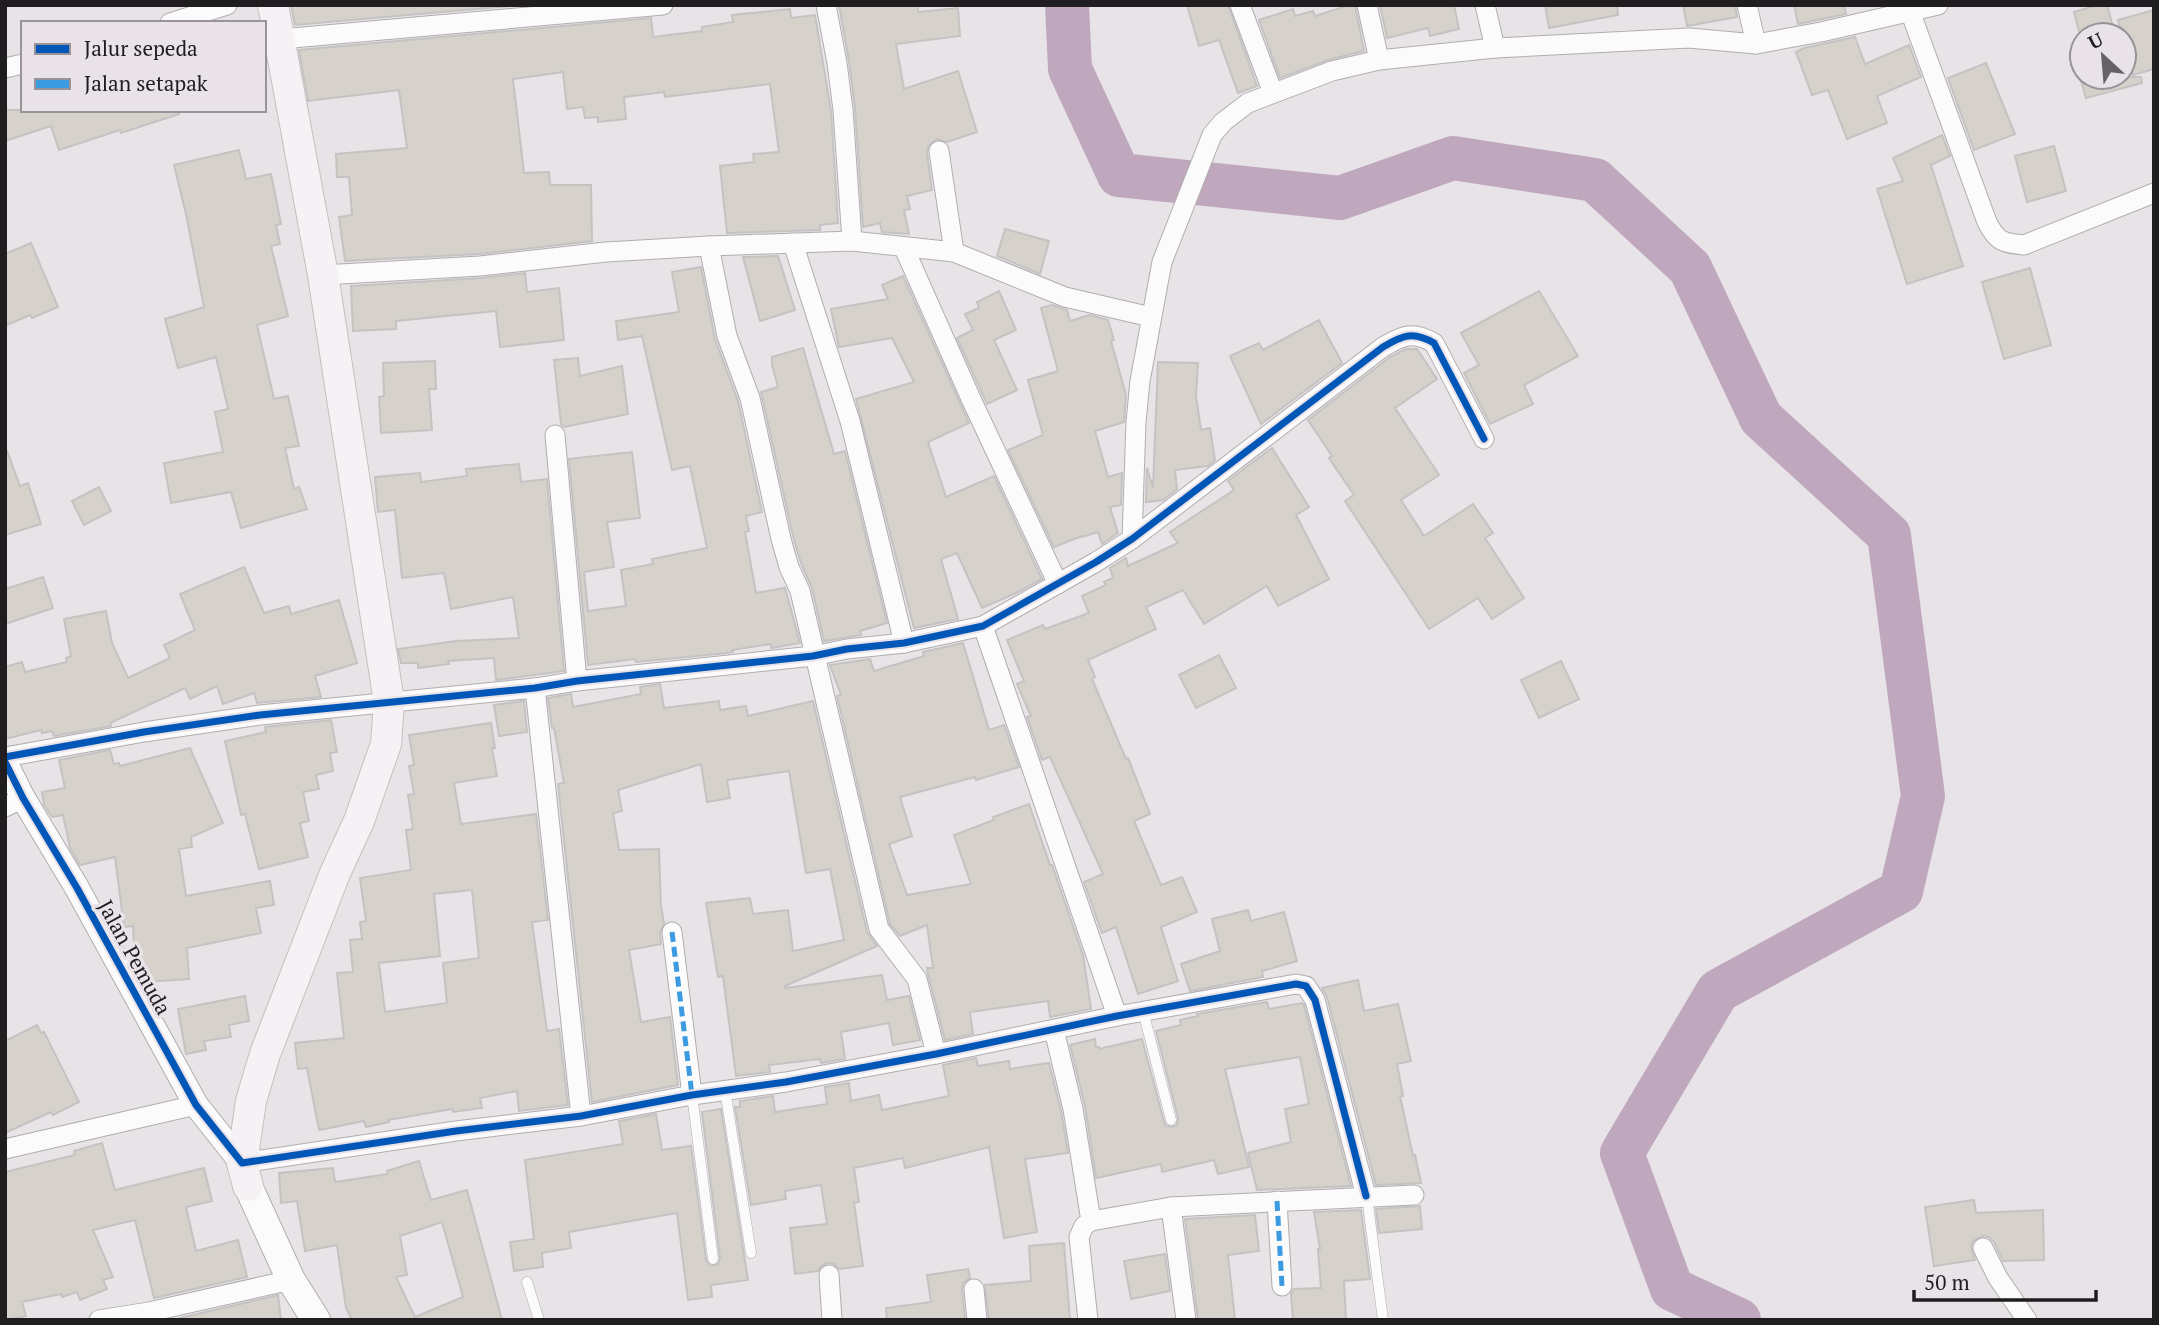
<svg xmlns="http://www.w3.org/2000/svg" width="2159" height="1325" font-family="'PT Serif',serif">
<rect width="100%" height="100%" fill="#e8e3e7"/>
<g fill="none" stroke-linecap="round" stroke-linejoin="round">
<!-- river -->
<path stroke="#bfa8be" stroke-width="44" d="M1067 5 1070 69 1119 175 1340 198 1453 158 1595 180 1690 268 1761 418 1889 535 1923 796 1901 891 1718 991 1622 1153 1672 1289 1739 1320"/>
</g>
<!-- building -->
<g fill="#d6d1cb" stroke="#c5c2c2" stroke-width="2" fill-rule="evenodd">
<path d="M291 5H522L295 25Z"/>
<path d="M839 5H918V12L958 8 960 36 896 44 904 89 958 71 977 132 947 142 937 139 928 146 927 153 932 190 907 196 910 209 904 210 909 234 882 232 880 223 863 227 855 108 849 61Z"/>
<path d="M1187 5H1228L1257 86 1238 93 1219 40 1199 46Z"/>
<path d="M1350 5H1355L1364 51 1328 60 1280 78 1259 20 1293 9 1295 16 1313 11 1315 16Z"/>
<path d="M1380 5H1454L1459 29 1430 36 1428 28 1387 38Z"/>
<path d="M1545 5H1617L1618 15 1549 28Z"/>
<path d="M1683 5H1735L1737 17 1687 26Z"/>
<path d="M1794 5H1844L1846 14 1798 24Z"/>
<path d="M2098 5H2107L2115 35H2080L2074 12Z"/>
<path d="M790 9 791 18 815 15 831 111 838 223 820 225V230L727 233 720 166 754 162 753 154 779 152 770 84 665 97 664 92 624 97 626 119 598 122V117L585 118 583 107 567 109 563 72 513 79 524 173 549 172 550 185H591L592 241 479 254 345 261 339 217 352 215 349 177H337L336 154 407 148 399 90 308 101 299 50 651 18 653 37 702 31V27L733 22 732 15Z"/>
<path d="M2154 10V69L2133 75 2124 42V35H2122L2118 20Z"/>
<path d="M1855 37 1865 64 1909 45 1921 77 1877 96 1887 123 1847 139 1828 90 1812 95 1796 52 1804 48Z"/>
<path d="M1986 63 2015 134 1974 150 1948 78Z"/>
<path d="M2080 77H2141L2142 83 2086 98Z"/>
<path d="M5 110H178L179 114 121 133 120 130 59 150 51 126 5 141Z"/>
<path d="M1942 135 1950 156 1931 165 1963 266 1907 284 1877 189 1903 181 1893 158Z"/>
<path d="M2054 146 2066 191 2027 202 2015 156Z"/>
<path d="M239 150 246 179 271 174 281 224 276 225 280 244 271 246 288 316 257 325 274 399 288 396 299 446 285 448 294 489 299 487 307 509 241 528 231 492 171 503 164 463 223 452 215 412 228 409 216 357 178 368 165 319 204 307 186 214 174 165Z"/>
<path d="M1005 229 1049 241 1040 274 997 256Z"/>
<path d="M31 243 58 307 32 318 30 315 5 326V254Z"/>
<path d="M778 256 795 310 760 321 743 257Z"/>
<path d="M701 267 715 339 738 401 762 512 746 516 749 531 745 532 756 593 785 588 800 643 771 648V644L732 650 733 652 727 653 636 662 635 659 588 665 569 459 632 452 640 518 607 522 614 567 584 572 588 611 626 606 621 570 653 564 652 559 707 548 690 466 672 470 642 336 618 340 616 321 679 312 672 272Z"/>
<path d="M2030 268 2051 345 2004 359 1982 282Z"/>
<path d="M525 273 527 292 559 288 564 340 500 347 496 311 396 321V329L353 331 351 286 481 278Z"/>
<path d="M903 276 969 423 928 442 946 497 994 476 1042 579 1016 593 982 608 957 553 941 559 958 619 914 628 856 399 914 382 892 338 839 347 831 309 888 299 882 285Z"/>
<path d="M999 291 1016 330 994 340 1017 390 987 404 957 338 973 330 965 314 979 308 977 302Z"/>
<path d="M1539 291 1578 356 1524 385 1533 404 1490 424 1464 373 1479 365 1461 333Z"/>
<path d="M1052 305 1067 310 1070 321 1090 315 1108 320 1114 340 1111 341 1126 395 1124 422 1095 431 1108 477 1122 473 1121 505 1110 507 1118 533 1102 544 1098 532 1082 537V536L1054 547 1008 450 1043 435 1028 380 1058 371 1041 308Z"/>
<path d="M1319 320 1342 363 1261 424 1230 356 1259 343 1263 350Z"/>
<path d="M803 348 834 454 845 451 887 623 860 631 861 635 824 641 812 588 801 563 793 536 761 392 778 387 772 365V357Z"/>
<path d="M1406 349H1417L1437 379 1395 408 1439 475 1401 500 1424 536 1473 504 1493 533 1485 538 1524 598 1492 619 1478 598 1429 629 1345 501 1354 495 1329 458 1332 456 1308 420 1390 357Z"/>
<path d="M578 358 580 376 622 366 628 414 564 427 561 424 554 360Z"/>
<path d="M435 361 436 389H429L432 430 381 433 379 397 384 396 383 363Z"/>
<path d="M1158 362 1198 363 1196 396 1201 430 1210 428 1215 460 1208 466 1175 470 1177 489 1163 500 1146 502 1147 468 1153 488Z"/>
<path d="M1272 448 1309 507 1296 515 1329 579 1278 606 1267 586 1204 624 1183 590 1146 607 1156 629 1088 660 1095 677 1092 679 1126 759 1128 758 1150 814 1134 821 1161 885 1182 877 1197 912 1161 927 1178 981 1138 994 1116 927 1102 933 1084 882 1103 874 1050 757 1042 760 1027 717 1031 716 1017 684 1024 681 1007 640 1043 625 1045 629 1089 613 1082 596 1106 585 1104 582 1113 578 1110 568 1126 558 1128 566 1178 543 1170 532 1234 490 1228 481Z"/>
<path d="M5 451H7L20 486 28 483 41 524 5 535Z"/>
<path d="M519 464 521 482 547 479 564 671 496 680 494 658 448 661 449 664 418 668V663H401L398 649 456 641 519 638 513 597 451 609 444 573 402 578 395 510 378 512 375 477 420 473 421 482 467 476 466 469Z"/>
<path d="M99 487 111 511 84 525 72 501Z"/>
<path d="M244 567 264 613 289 606 291 614 339 600 357 663 315 676 321 697 257 703 254 693 223 704 217 686 190 699 185 688 110 723 111 726 54 736 52 731 42 733 41 730 5 739V667L22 662 25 672 67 662 66 658 71 656 64 619 106 611 112 643 128 678 170 658 164 645 195 630 180 594Z"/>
<path d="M43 577 53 608 5 624V589Z"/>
<path d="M963 643 989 730 1004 725 1019 767 976 780 975 777 900 797 912 836 889 844 907 895 971 884 954 835 994 820 993 817 1029 804 1050 865H1052L1083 955 1091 1009 1050 1017 1048 1001 970 1012 973 1034 945 1040 928 974 927 968H933L927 925 900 936 890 924 837 696 841 695 830 665 870 659 874 671 924 656 923 652Z"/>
<path d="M1219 655 1236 688 1196 708 1179 675Z"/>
<path d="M1561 661 1579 699 1539 718 1521 680Z"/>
<path d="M660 684 664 708 719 701 720 710 746 706 748 716 813 701 867 932 877 946 785 986V988L882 975 887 1000 909 996 920 1040 893 1045 889 1023 841 1032 845 1059 821 1063 820 1059 769 1065 770 1072 736 1076 723 976 718 977 706 903 750 898 753 914 788 910 793 951 844 940 830 869 806 873 789 771 727 780 730 798 707 802 701 764 618 790 622 811 613 813 619 850 659 849 661 906 664 923 660 933 661 944 629 950 641 1022 670 1017 678 1085 592 1102 558 784 564 783 554 728H552L548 698 571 694 573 707 641 694 640 687Z"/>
<path d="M524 701 527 732 499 736 494 705Z"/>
<path d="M331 720 337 752 330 753 333 771 316 775 319 789 303 792 309 821 300 823 308 857 259 869 245 814 241 815 225 741 266 732 265 727Z"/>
<path d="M491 723 495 748H492L497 776 454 783 461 824 536 814 548 920 532 922 547 1031 559 1029 568 1105 519 1111 517 1091 480 1098 482 1108 453 1112 452 1109 388 1120 389 1122 366 1127 364 1121 319 1130 307 1068 298 1069 295 1043 344 1038 337 973 353 972 350 940 362 939 360 922 366 921 360 878 411 870 406 830 413 829 408 795 414 794 409 766 414 765 409 735ZM472 890 479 958 443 963 447 1003 385 1012 379 963 440 956 434 894Z"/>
<path d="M190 748 223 823 191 837 192 847 179 849 186 896 270 881 274 905 256 908 261 933 187 948 189 979 146 982 135 964 133 926 124 927 115 857 80 865 70 848 63 815 52 817 44 805 42 792 65 788 59 760 110 750 114 764 119 763 120 766Z"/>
<path d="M1248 910 1251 921 1284 912 1297 961 1262 971 1263 977 1190 991 1181 964 1220 951 1212 919Z"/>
<path d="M1358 980 1364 1011 1398 1004 1411 1061 1397 1064 1403 1096H1400L1413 1156 1415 1155 1421 1183 1376 1185 1327 997 1322 988Z"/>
<path d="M245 996 249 1021 229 1025 231 1037 204 1041 206 1050 186 1054 178 1009Z"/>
<path d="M1267 1002 1269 1009 1302 1003 1304 1005 1351 1186 1257 1190 1248 1153 1291 1142 1285 1109 1309 1104 1300 1057 1225 1069 1249 1167 1218 1174 1214 1160 1162 1172 1161 1164 1096 1178 1085 1106 1070 1045 1095 1039 1096 1047H1099V1049L1142 1039 1164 1122 1166 1126 1172 1127 1177 1125 1178 1118 1156 1031 1181 1025 1180 1020 1198 1016 1197 1014Z"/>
<path d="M37 1025 41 1033 44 1032 79 1102 53 1115 51 1112 5 1133V1041Z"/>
<path d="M976 1058 978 1066 1009 1061 1010 1069 1049 1063 1061 1111 1068 1153 1025 1159 1037 1232 1004 1238 989 1147 905 1168 903 1158 854 1168 859 1202 854 1203 863 1266 839 1269 834 1264 828 1263 822 1265 818 1271 795 1274 790 1228 827 1224 821 1185 785 1191 786 1199 751 1205 735 1107H740V1101L773 1096 775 1112 827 1104 825 1087 849 1083 851 1101 879 1095 882 1110 949 1096 943 1065Z"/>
<path d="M721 1109 748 1280 711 1285 712 1297 688 1300 677 1213 569 1232 571 1248 542 1253 543 1267 514 1271 510 1242 534 1239 525 1160 623 1144 619 1121 656 1114 662 1150 691 1146 706 1260 711 1266 718 1264 720 1258 702 1112Z"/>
<path d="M102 1143 115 1190 204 1168 212 1201 186 1207 196 1251 238 1240 247 1277 154 1298 135 1220 93 1230 113 1277 103 1280 107 1289 80 1300 77 1292 62 1297 61 1294 22 1302 26 1316 5 1320V1172L75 1155 74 1151Z"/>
<path d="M419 1161 431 1200 467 1190 502 1320H352L346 1308 337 1245 305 1251 297 1201 281 1203 279 1173 333 1168 335 1182 388 1174 387 1171ZM442 1222 463 1297 415 1317 396 1277 407 1275 400 1236Z"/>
<path d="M1974 1200 1976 1213 2043 1210 2044 1260 2003 1261 1994 1242 1989 1237 1983 1236 1973 1241 1971 1247 1975 1260 1934 1266 1925 1207Z"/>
<path d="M1420 1206 1422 1229 1379 1233 1376 1209Z"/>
<path d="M1361 1210 1370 1279 1344 1281 1346 1320H1293L1291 1294 1294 1289 1321 1288 1318 1249H1320L1314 1212Z"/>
<path d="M1255 1215 1259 1251 1228 1255 1235 1320H1198L1185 1219Z"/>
<path d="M1064 1243 1070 1320H989L985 1285 1031 1281 1029 1246Z"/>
<path d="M1165 1254 1170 1291 1131 1299 1124 1261Z"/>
<path d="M968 1269 970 1278 963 1283 962 1289 965 1320H887L886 1308 931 1302 927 1275Z"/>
<path d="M278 1295 281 1320H181L180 1318Z"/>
</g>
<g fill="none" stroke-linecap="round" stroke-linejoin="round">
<!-- service casing -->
<g stroke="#b0adaf" stroke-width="11">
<g id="service">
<path d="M1143 1011 1171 1120"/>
<path d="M725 1090 751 1253"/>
<path d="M692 1095 713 1259"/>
<path d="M1367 1197 1383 1320"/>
<path d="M527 1282 539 1320"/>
</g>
</g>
<!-- minor casing -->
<g stroke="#b0adaf" stroke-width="21">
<g id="minor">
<path d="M826 5 837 63 843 110 852 241"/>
<path d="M1240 5 1273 93"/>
<path d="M1367 5 1379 60"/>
<path d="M1485 5 1495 48"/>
<path d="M1747 5 1756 44"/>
<path d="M1910 11 1987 222C1997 242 2003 243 2024 245L2154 193"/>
<path d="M170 23 227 5"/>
<path d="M281 39 663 5"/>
<path d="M5 68 23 64"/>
<path d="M939 151 954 252"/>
<path d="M793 243 850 421 904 643"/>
<path d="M709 246 727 336 750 398 781 539 789 567 800 591 879 929 917 979 936 1054"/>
<path d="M904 248 972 401 1058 584"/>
<path d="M323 275 480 266 606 252 709 246 852 241 954 252 1065 297 1151 317"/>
<path d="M555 435 577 681"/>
<path d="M1132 539 1136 422 1140 381 1162 262 1212 135 1223 122 1248 103 1332 71 1379 60 1495 48 1689 38 1756 44 1821 32 1938 5"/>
<path d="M983 626 1117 1016"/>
<path d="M535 688 581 1116"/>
<path d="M5 757 144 732 260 715 535 688 577 681 813 656 847 649 904 643 983 626 1096 562 1132 539 1383 347C1403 335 1413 331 1434 343L1484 439"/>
<path d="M5 807 23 798"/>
<path d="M672 932 692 1095"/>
<path d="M1054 1030 1073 1109 1091 1221 1084 1226 1079 1237 1088 1320"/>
<path d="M5 1149 196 1105"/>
<path d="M242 1163 456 1131 581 1116 692 1095 786 1082 936 1054 1117 1016 1296 984 1306 986 1315 1000 1366 1196"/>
<path d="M1277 1201 1282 1286"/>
<path d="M1171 1207 1186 1320"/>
<path d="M1091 1221 1171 1207 1414 1195"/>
<path d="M1983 1248 1998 1278 2027 1320"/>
<path d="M829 1275 832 1320"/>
<path d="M974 1289 977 1320"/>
<path d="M99 1320 149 1312 291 1280"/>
</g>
</g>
<!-- tertiary casing -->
<g stroke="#b0adaf" stroke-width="26">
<path id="tertiary" d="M5 762 23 798 77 888 196 1105 242 1163"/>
</g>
<!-- secondary casing -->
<g stroke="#b0adaf" stroke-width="30">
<path id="secondary" d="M248 1186 291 1280 316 1320"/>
</g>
<!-- primary casing -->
<g stroke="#c2bfc1" stroke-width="32">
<path id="primary" d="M248 1186 242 1163 251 1101 265 1054 335 873 359 821 386 744 389 702 323 275 273 5"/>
</g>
<!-- service -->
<use href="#service" stroke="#fcfbfb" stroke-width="10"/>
<!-- minor -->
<use href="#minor" stroke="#fcfbfb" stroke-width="19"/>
<!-- tertiary -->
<use href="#tertiary" stroke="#fcfbfb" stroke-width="24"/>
<!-- secondary -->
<use href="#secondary" stroke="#fcfbfb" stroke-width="28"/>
<!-- primary -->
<use href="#primary" stroke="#f6f1f5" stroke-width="30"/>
<!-- quiet -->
<g stroke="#3c9be0" stroke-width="5" stroke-dasharray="10 5" stroke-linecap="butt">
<path d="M672 932 692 1095"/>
<path d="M1277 1201 1282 1286"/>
</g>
<!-- cycleway casing -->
<g stroke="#e9e2e8" stroke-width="11">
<g id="cycleway">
<path d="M5 757 144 732 260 715 535 688 577 681 813 656 847 649 904 643 983 626 1096 562 1132 539 1383 347C1403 335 1413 331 1434 343L1484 439"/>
<path d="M5 762 23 798 77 888 196 1105 242 1163 456 1131 581 1116 692 1095 786 1082 936 1054 1117 1016 1296 984 1306 986 1315 1000 1366 1196"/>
</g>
</g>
<!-- cycleway -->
<use href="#cycleway" stroke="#0057b8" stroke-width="7"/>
</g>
<g text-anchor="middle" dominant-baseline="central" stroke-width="7" stroke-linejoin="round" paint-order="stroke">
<!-- street labels -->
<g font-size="21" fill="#1f1d1f" stroke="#e9e2e8">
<text transform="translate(135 957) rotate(61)">Jalan Pemuda</text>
</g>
</g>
<!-- border -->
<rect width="2159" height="1325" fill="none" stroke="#1f1d1f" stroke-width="14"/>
<!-- legend -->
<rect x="21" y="21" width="245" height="91" fill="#e9e2e8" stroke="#989398" stroke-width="2"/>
<rect x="35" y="44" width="35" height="10" fill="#0057b8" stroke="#989398" stroke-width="2"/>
<text x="84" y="56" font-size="21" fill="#1f1d1f">Jalur sepeda</text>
<rect x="35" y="79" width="35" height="10" fill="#3c9be0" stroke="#989398" stroke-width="2"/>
<text x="84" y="91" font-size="21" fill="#1f1d1f">Jalan setapak</text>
<!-- north arrow -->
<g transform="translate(2103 56) rotate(334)"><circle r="33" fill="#e9e2e8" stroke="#989398" stroke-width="2"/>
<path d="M0-5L12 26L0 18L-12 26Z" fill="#656265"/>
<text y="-10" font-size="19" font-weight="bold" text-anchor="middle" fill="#1f1d1f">U</text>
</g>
<!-- scale -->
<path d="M1914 1290v10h182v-10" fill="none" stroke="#1f1d1f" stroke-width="3.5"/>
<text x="1924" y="1290" font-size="21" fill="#1f1d1f" stroke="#e9e2e8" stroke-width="5" paint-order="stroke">50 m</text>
</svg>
